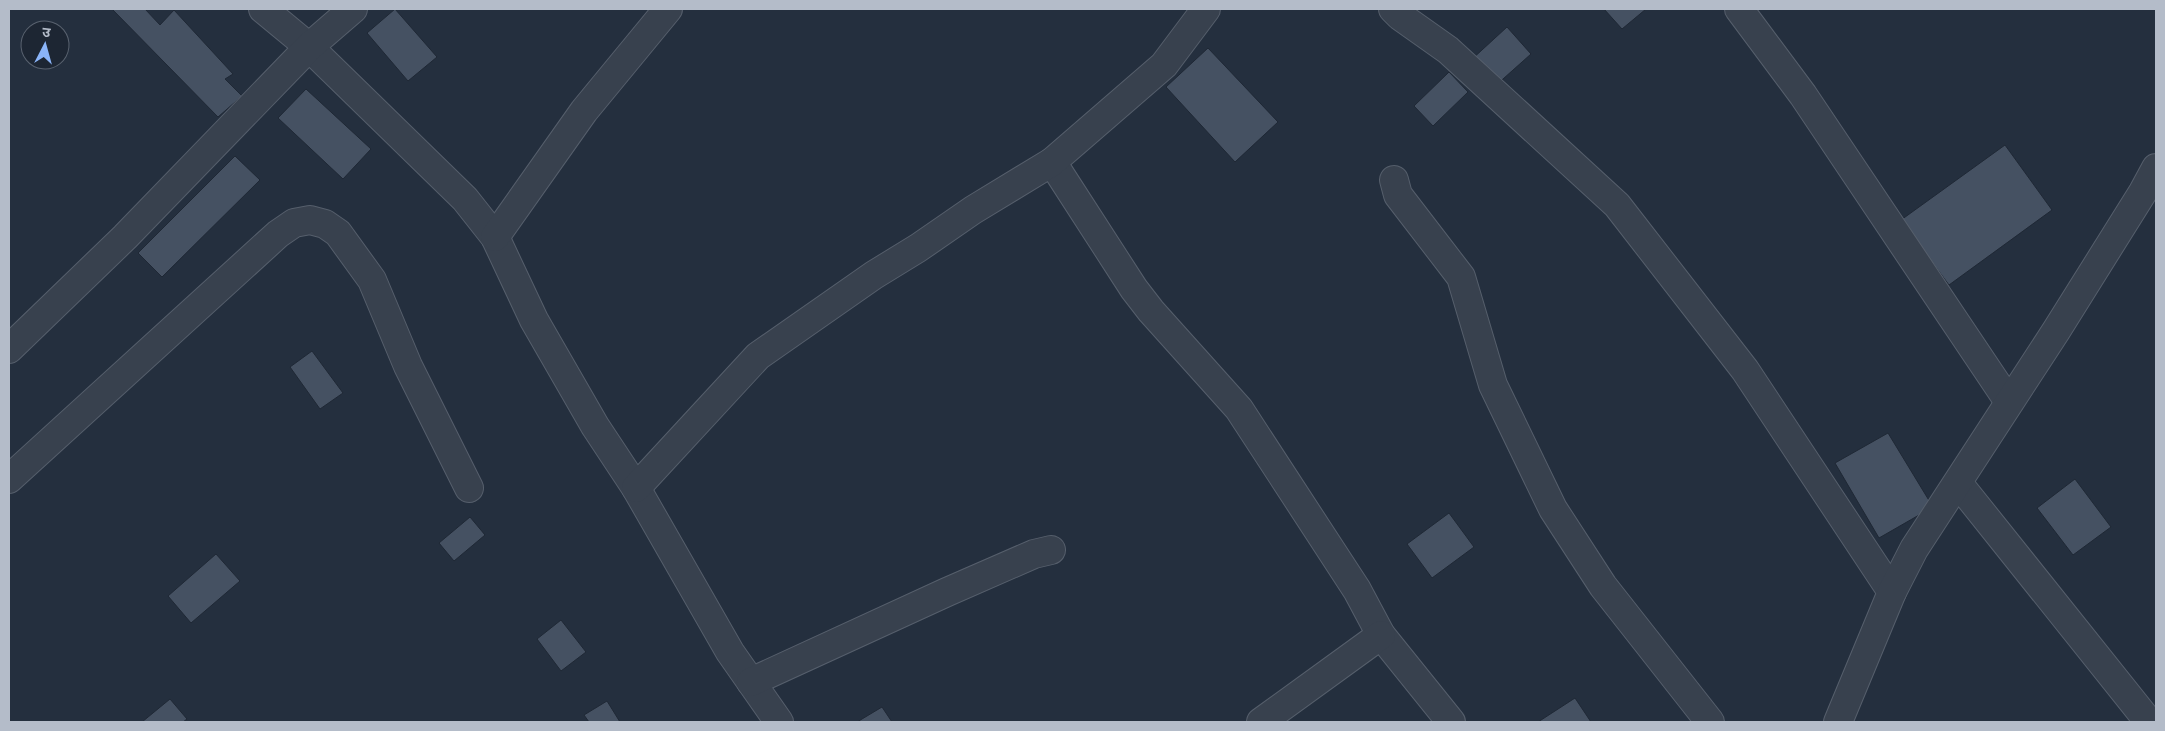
<svg xmlns="http://www.w3.org/2000/svg" width="2165" height="731" font-family="'Work Sans','Noto Sans Devanagari',sans-serif">
<rect width="100%" height="100%" fill="#242f3e"/>
<!-- building -->
<g fill="#455162" stroke="#1f2835">
<path d="M112 9H145L160 25 174 10 233 74 225 79 242 96 218 117Z"/>
<path d="M395 9 437 57 408 81 367 33Z"/>
<path d="M1604 9H1646L1622 29Z"/>
<path d="M1507 27 1531 54 1494 87 1470 61Z"/>
<path d="M1208 48 1278 122 1235 162 1166 87Z"/>
<path d="M1449 72 1468 92 1433 126 1414 106Z"/>
<path d="M306 89 371 149 343 179 278 118Z"/>
<path d="M2005 145 2052 210 1949 285 1901 220Z"/>
<path d="M235 156 260 180 162 277 138 253Z"/>
<path d="M312 351 343 393 320 409 290 367Z"/>
<path d="M1888 433 1933 507 1879 538 1835 463Z"/>
<path d="M2075 479 2111 527 2073 555 2037 508Z"/>
<path d="M1449 513 1474 547 1432 578 1407 544Z"/>
<path d="M470 517 485 535 454 561 439 543Z"/>
<path d="M216 554 240 581 191 623 168 596Z"/>
<path d="M561 620 586 652 561 671 537 639Z"/>
<path d="M1575 698 1591 722H1538Z"/>
<path d="M170 699 187 719 183 722H142Z"/>
<path d="M607 701 620 722H589L584 715Z"/>
<path d="M882 707 892 722H857Z"/>
</g>
<g fill="none" stroke-linecap="round" stroke-linejoin="round">
<!-- minor casing -->
<g stroke="#565f6c" stroke-width="30">
<g id="minor">
<path d="M263 9 309 47 465 199 495 237 534 320 595 426 636 488 730 652 779 722"/>
<path d="M1393 9 1400 16 1448 50 1617 205 1745 370 1892 592"/>
<path d="M1739 9 1803 95 2009 402"/>
<path d="M1052 162 1134 289 1151 311 1239 409 1357 590 1381 635 1451 722"/>
<path d="M1394 180 1398 195 1461 277 1493 385 1553 509 1603 586 1710 722"/>
<path d="M495 237 584 111 668 9"/>
<path d="M9 349 125 237 309 47 353 9"/>
<path d="M9 479 278 234 294 223 310 220 325 224 338 233 372 280 408 366 469 488"/>
<path d="M1958 483 2149 722"/>
<path d="M636 488 758 356 874 275 918 248 973 210 1052 162 1164 65 1206 9"/>
<path d="M751 682 947 592 1034 554 1051 550"/>
<path d="M1261 722 1381 635"/>
<path d="M1838 722 1892 592 1914 549 2056 331 2143 192 2156 168"/>
</g>
</g>
<!-- minor -->
<use href="#minor" stroke="#38414e" stroke-width="28"/>
</g>
<!-- border -->
<rect width="2165" height="731" fill="none" stroke="#b4bcc9" stroke-width="20"/>
<!-- north arrow -->
<g transform="translate(45 45) rotate(6)"><circle r="24" fill="#1d2633" stroke="#59626f"/>
<path d="M0-4L9 19L0 12L-9 19Z" fill="#8ab4f8"/>
<text y="-8" font-size="14" font-weight="bold" text-anchor="middle" fill="#b4bcc9">उ</text>
</g>
</svg>
